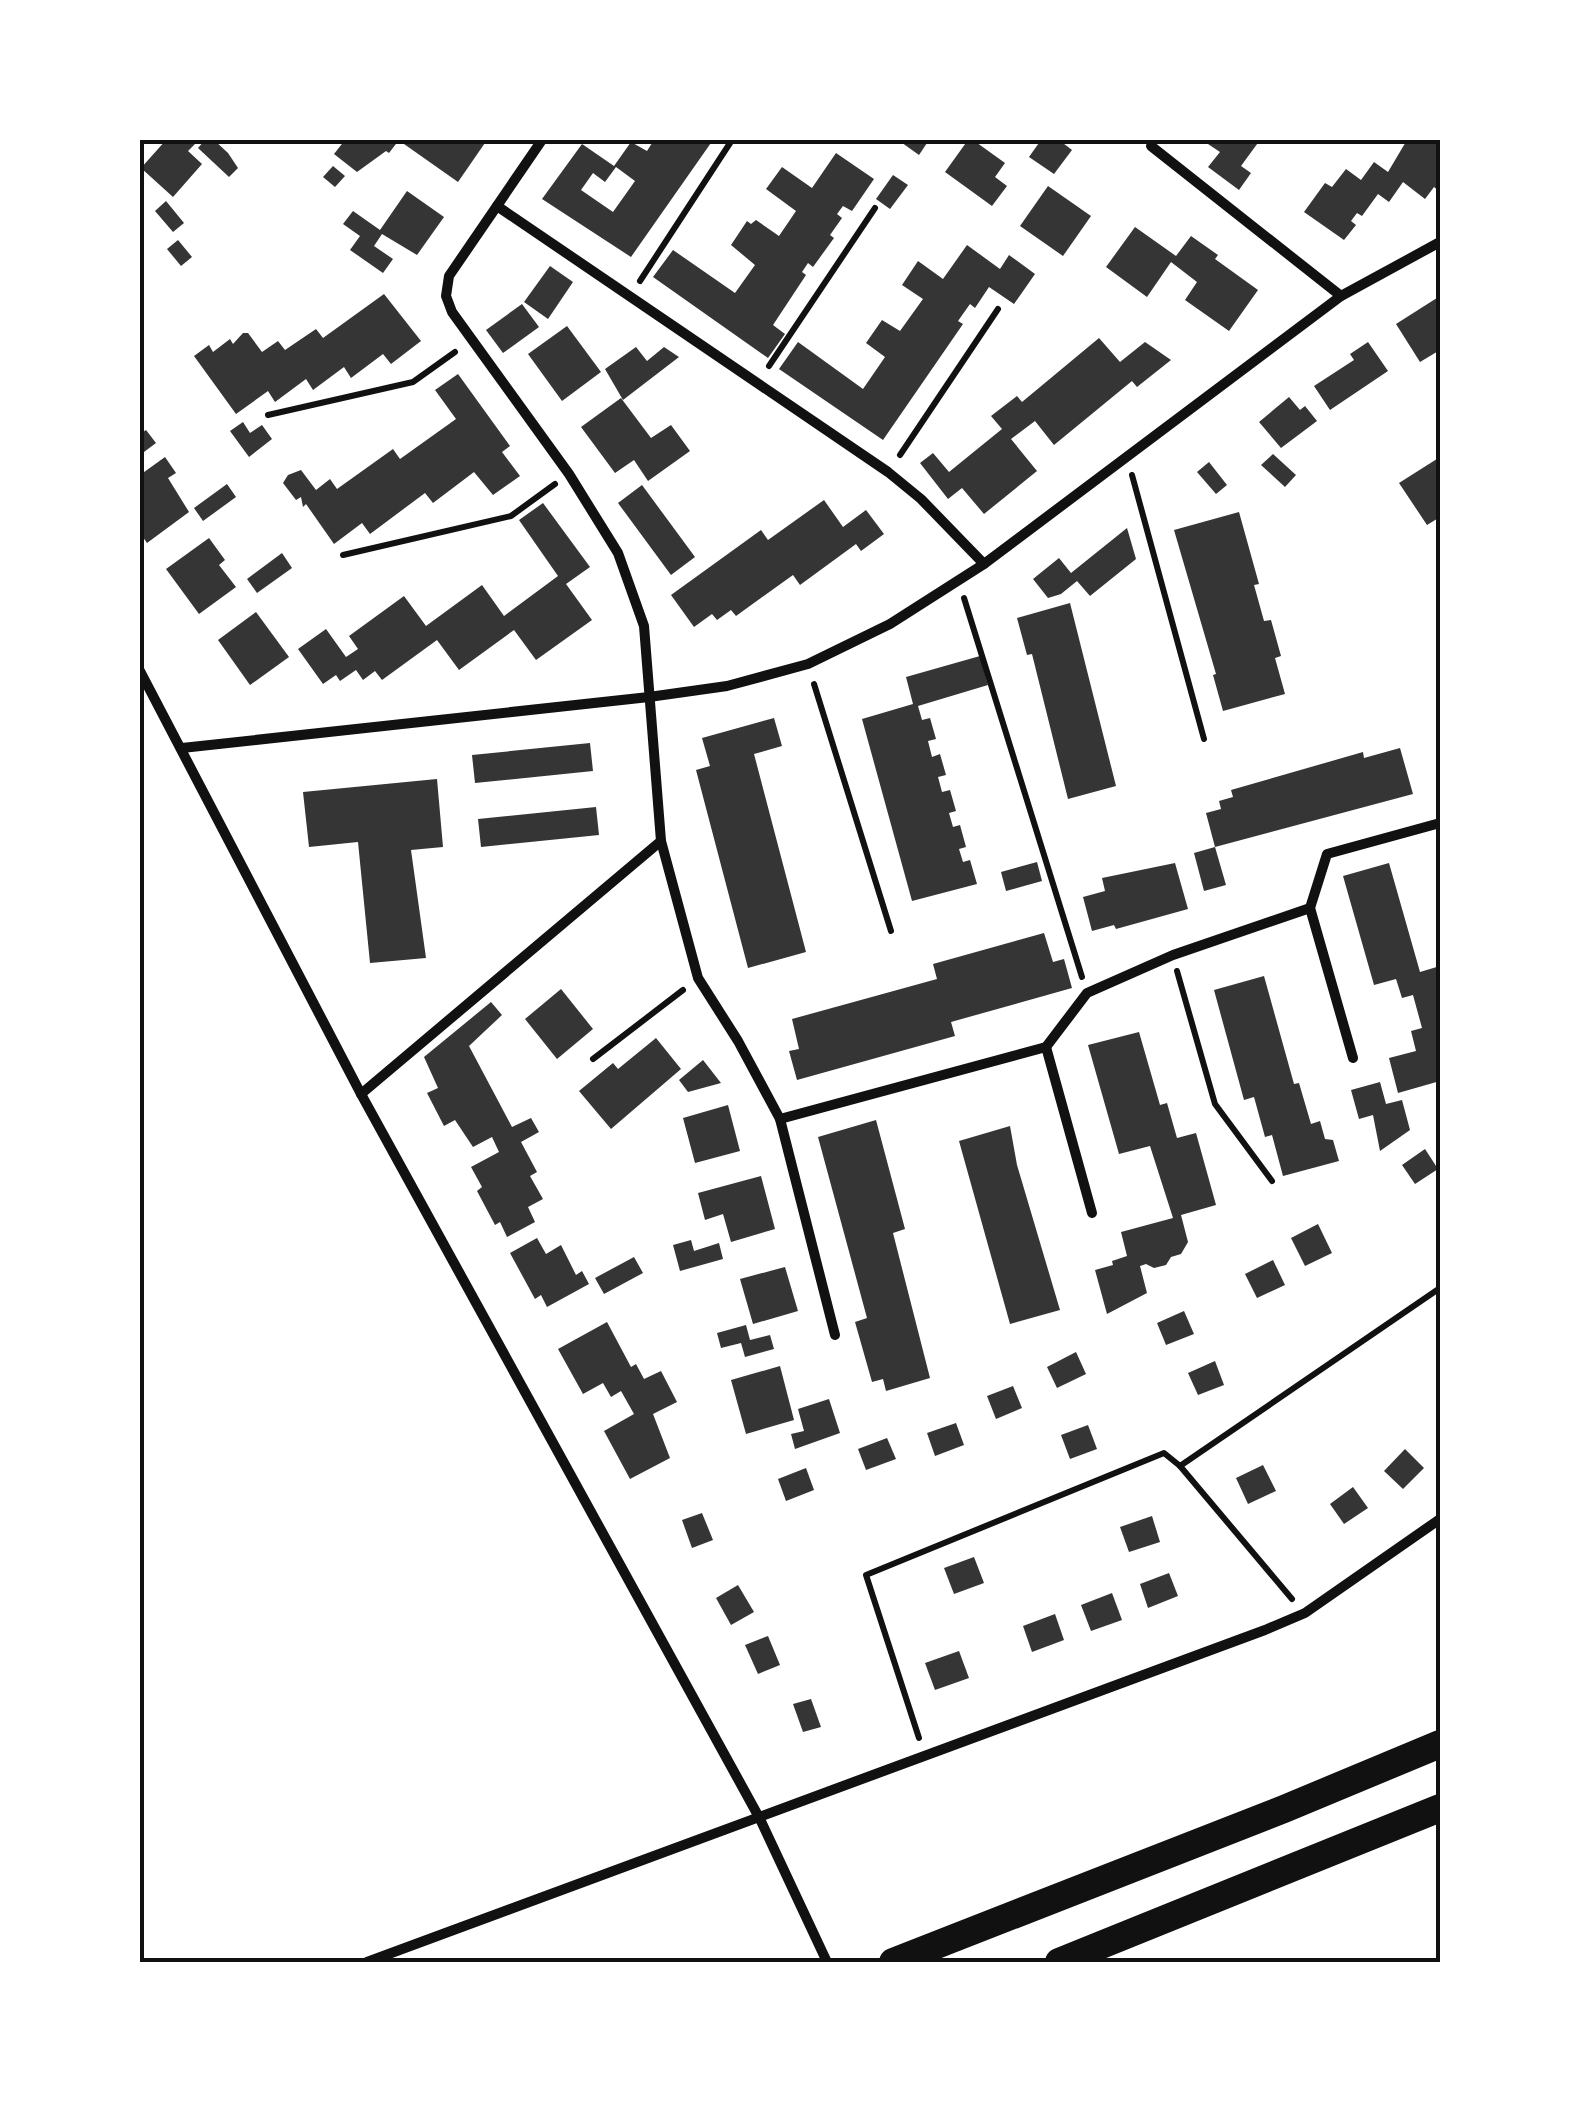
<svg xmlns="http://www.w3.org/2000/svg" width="1580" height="2102" font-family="'DM Sans',sans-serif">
<rect width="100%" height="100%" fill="#fff"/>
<!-- building -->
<g fill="#353535" fill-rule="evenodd">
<path d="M166 140H190L195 144 188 151 202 164 173 197 141 168Z"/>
<path d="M205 140H214L228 153 238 168 229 177 198 148Z"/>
<path d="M345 140H399L389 153 386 151 357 172 334 154Z"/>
<path d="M407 140H487L458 182 404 144Z"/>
<path d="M654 140H713L631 257 542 199 582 144 614 166 631 142 647 151ZM616 167 635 181 613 212 581 190 593 173 605 182Z"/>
<path d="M898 140H929L919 155Z"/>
<path d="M968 140H973L1005 163 995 177 1007 186 992 206 945 172Z"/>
<path d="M1041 140H1059L1072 150 1054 174 1029 157Z"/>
<path d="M1202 140H1260L1241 166 1251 173 1239 190 1208 167 1220 152Z"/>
<path d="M1407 140H1440V192L1434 187 1425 199 1403 182 1389 202 1378 194 1362 216 1357 213 1351 221 1356 225 1344 240 1304 212 1325 183 1332 187 1346 169 1361 180 1374 162 1388 172Z"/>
<path d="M836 153 874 179 852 211 843 206 837 214 842 218 830 235 834 238 813 267 808 263 802 272 806 275 773 325 785 334 768 358 653 277 673 250 735 293 755 265 731 245 747 221 751 224 756 220 779 236 796 211 766 189 782 167 812 188Z"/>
<path d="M333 166 345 176 335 187 323 177Z"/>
<path d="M893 175 908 185 890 209 876 199Z"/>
<path d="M1048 186 1091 216 1063 256 1020 226Z"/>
<path d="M407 191 444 217 417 255 382 234 374 246 393 259 383 273 350 250 360 236 343 224 353 211 380 230Z"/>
<path d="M166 201 184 223 173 232 155 211Z"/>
<path d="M1135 227 1176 256 1191 236 1218 255 1215 259 1258 290 1229 331 1185 300 1197 282 1171 262 1147 297 1106 267Z"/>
<path d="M178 240 192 257 181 266 167 249Z"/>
<path d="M967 245 1000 269 1009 255 1035 274 1014 304 989 287 975 308 970 304 958 321 963 324 883 440 779 369 798 342 863 389 885 357 866 343 882 320 900 331 923 299 902 285 918 261 943 279Z"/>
<path d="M550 266 573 282 548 319 524 302Z"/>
<path d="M384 294 421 341 391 364 383 354 351 378 344 367 313 390 306 379 275 402 268 391 236 414 194 356 209 345 213 352 230 339 233 344 243 333H248L262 352 278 341 285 350 316 329 323 338Z"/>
<path d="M1440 296V350L1420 362 1396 324Z"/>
<path d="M522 304 539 327 503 353 486 330Z"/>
<path d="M567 326 601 372 562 401 528 354Z"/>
<path d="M1099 338 1120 362 1145 342 1171 360 1137 387 1132 381 1054 445 1035 421 1011 439 1037 471 984 514 962 488 948 499 920 463 933 453 949 472 1002 429 991 416 1017 396 1022 402Z"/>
<path d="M1368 342 1388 371 1330 410 1314 386 1354 360 1350 354Z"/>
<path d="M636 347 647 361 664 347 679 357 623 400 605 369Z"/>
<path d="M458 374 510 446 502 452 520 476 493 495 474 472 433 503 425 493 370 534 362 523 334 544 306 504 303 507 301 497 296 500 283 483 288 475 301 470 316 490 330 479 337 489 393 449 400 459 456 419 435 390Z"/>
<path d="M1289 397 1300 410 1305 406 1317 421 1281 448 1259 422Z"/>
<path d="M621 398 651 438 671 425 690 451 648 481 634 460 615 473 581 427Z"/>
<path d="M243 422 250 433 262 425 272 439 249 457 230 431Z"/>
<path d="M146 430 156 443 140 455V434Z"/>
<path d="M1273 454 1296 475 1285 487 1261 465Z"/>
<path d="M165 457 176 473 168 478 189 512 147 543 140 533V475Z"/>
<path d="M1440 457V517L1427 525 1399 483Z"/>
<path d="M1209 462 1227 485 1216 494 1197 472Z"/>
<path d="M227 484 236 497 203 521 194 508Z"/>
<path d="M642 485 695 557 671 575 618 503Z"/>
<path d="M824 500 843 527 866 510 884 534 861 551 856 544 800 585 793 575 736 616 731 610 717 620 712 614 694 627 671 595 761 530 768 540Z"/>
<path d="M543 503 590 567 566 584 592 620 536 660 514 630 459 670 437 640 382 680 375 671 363 680 356 670 340 681 336 675 323 684 298 649 326 629 346 657 358 649 349 636 404 596 426 626 482 585 504 616 558 576 519 520Z"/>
<path d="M1239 512 1259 584 1254 585 1264 621 1271 620 1281 656 1275 658 1285 694 1223 711 1213 675 1216 674 1174 530Z"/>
<path d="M1127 528 1136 559 1090 596 1077 581 1061 594 1048 598 1033 579 1059 558 1071 573Z"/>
<path d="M209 538 225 560 219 565 236 587 199 614 166 569Z"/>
<path d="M282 553 292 568 257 593 247 579Z"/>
<path d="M1070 603 1116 786 1068 799 1032 654 1027 655 1017 618Z"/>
<path d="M256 612 289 657 250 685 218 640Z"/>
<path d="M980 656 988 685 918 706 922 720 930 718 936 739 928 741 932 757 940 754 946 775 938 777 942 792 950 790 956 811 949 813 953 827 960 825 966 847 959 849 963 862 970 860 977 884 912 901 862 719 913 704 906 677Z"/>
<path d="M774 718 782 746 754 754 806 952 748 968 696 770 710 766 702 738Z"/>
<path d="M590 743 593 771 475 783 472 755Z"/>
<path d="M1400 748 1413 794 1215 847 1206 813 1221 809 1219 801 1233 797 1231 790 1363 752 1364 758Z"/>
<path d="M437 779 443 847 411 850 426 958 370 963 358 842 309 847 303 792Z"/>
<path d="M596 807 599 835 481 847 478 819Z"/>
<path d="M1215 847 1226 885 1204 891 1194 853Z"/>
<path d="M1037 862 1042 881 1006 891 1001 872Z"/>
<path d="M1175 863 1188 909 1116 929 1114 925 1092 931 1083 897 1105 891 1102 878Z"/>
<path d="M1389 863 1420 972 1440 966V1081L1398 1093 1389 1058 1416 1051 1411 1031 1422 1028 1413 995 1402 998 1396 979 1374 985 1343 876Z"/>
<path d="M1044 933 1053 962 1064 959 1072 988 951 1022 955 1036 797 1080 789 1051 799 1049 792 1019 937 979 933 964Z"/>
<path d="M1264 976 1294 1084 1299 1083 1311 1124 1320 1121 1325 1139 1333 1140 1339 1161 1283 1176 1272 1135 1265 1137 1254 1097 1244 1100 1214 990Z"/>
<path d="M561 989 593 1029 557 1059 525 1019Z"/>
<path d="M491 1002 502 1015 469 1046 512 1127 531 1118 539 1132 521 1142 537 1172 530 1176 543 1199 528 1207 535 1222 507 1237 500 1222 495 1225 477 1191 482 1187 471 1167 499 1152 492 1137 473 1147 455 1120 444 1126 427 1093 438 1088 424 1057Z"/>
<path d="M1139 1032 1160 1105 1167 1103 1177 1138 1196 1133 1216 1205 1181 1215 1188 1242 1181 1254 1171 1257 1166 1265 1154 1268 1146 1264 1140 1266 1147 1293 1107 1314 1095 1270 1113 1265 1112 1261 1127 1256 1121 1232 1173 1218 1150 1146 1119 1154 1088 1045Z"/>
<path d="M656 1038 681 1069 611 1129 579 1091 613 1063 618 1069Z"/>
<path d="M703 1060 721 1083 688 1092 679 1080Z"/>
<path d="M1380 1082 1386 1104 1402 1100 1410 1130 1380 1151 1373 1115 1359 1119 1351 1090Z"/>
<path d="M728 1105 740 1151 695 1163 683 1118Z"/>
<path d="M876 1120 905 1229 893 1233 930 1378 886 1391 883 1379 872 1382 855 1322 867 1318 818 1137Z"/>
<path d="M1010 1126 1017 1165 1060 1310 1010 1324 959 1141Z"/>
<path d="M1425 1149 1438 1169 1415 1184 1402 1165Z"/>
<path d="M761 1176 775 1229 731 1242 723 1214 705 1220 698 1193Z"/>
<path d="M1318 1224 1332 1253 1305 1266 1291 1238Z"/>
<path d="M537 1238 546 1254 561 1245 576 1275 582 1271 589 1284 547 1307 541 1295 535 1299 510 1253Z"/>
<path d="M691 1240 694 1251 719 1243 723 1259 680 1271 673 1245Z"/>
<path d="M634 1257 643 1273 604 1294 595 1278Z"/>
<path d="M1273 1260 1285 1285 1257 1298 1245 1274Z"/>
<path d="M785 1267 798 1311 753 1324 740 1279Z"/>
<path d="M1184 1311 1194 1334 1166 1345 1157 1323Z"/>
<path d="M607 1322 631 1367 636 1364 644 1379 661 1371 677 1402 653 1414 670 1458 630 1479 604 1431 634 1414 621 1391 611 1397 603 1383 583 1394 558 1349Z"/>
<path d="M746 1325 750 1340 770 1335 774 1349 745 1357 741 1343 721 1348 717 1333Z"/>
<path d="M1076 1352 1086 1374 1057 1388 1047 1367Z"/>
<path d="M1215 1361 1224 1385 1198 1395 1188 1373Z"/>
<path d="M780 1366 794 1420 746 1434 731 1380Z"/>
<path d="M1013 1386 1022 1408 996 1419 987 1396Z"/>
<path d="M829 1399 840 1433 795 1449 791 1434 804 1431 798 1409Z"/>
<path d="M956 1423 964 1445 935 1456 927 1433Z"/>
<path d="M1088 1425 1097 1449 1070 1459 1061 1435Z"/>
<path d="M887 1438 896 1459 866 1470 858 1449Z"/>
<path d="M1405 1449 1424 1468 1403 1489 1384 1471Z"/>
<path d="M1263 1465 1276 1491 1248 1504 1236 1478Z"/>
<path d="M806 1468 814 1490 786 1501 778 1479Z"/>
<path d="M1353 1487 1368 1508 1344 1524 1330 1504Z"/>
<path d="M702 1513 713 1540 692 1548 682 1520Z"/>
<path d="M1152 1516 1160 1542 1129 1552 1120 1527Z"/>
<path d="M974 1557 984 1583 954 1594 944 1568Z"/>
<path d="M1169 1573 1178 1596 1148 1608 1140 1584Z"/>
<path d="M738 1585 754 1612 731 1625 716 1598Z"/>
<path d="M1112 1593 1122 1620 1091 1631 1081 1605Z"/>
<path d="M1055 1614 1064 1640 1032 1652 1023 1626Z"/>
<path d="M768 1636 780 1665 758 1674 745 1645Z"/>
<path d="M959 1651 969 1678 935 1690 925 1663Z"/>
<path d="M811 1699 821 1727 803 1732 793 1704Z"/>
</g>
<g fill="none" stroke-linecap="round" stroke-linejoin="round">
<!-- path -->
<g stroke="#111" stroke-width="6">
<path d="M640 281 732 140"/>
<path d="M769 366 875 208"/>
<path d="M268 415 413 382 455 352"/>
<path d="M900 455 998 309"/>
<path d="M1132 475 1204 739"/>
<path d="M343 555 511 516 555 484"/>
<path d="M964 598 1082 977"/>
<path d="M814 684 891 931"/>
<path d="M1177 971 1215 1104 1272 1181"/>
<path d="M593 1059 683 990"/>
<path d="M1180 1466 1292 1599"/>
<path d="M919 1738 866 1575 1164 1453 1180 1466 1440 1288"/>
</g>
<!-- minor -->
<g stroke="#111" stroke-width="10">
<path d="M1151 146 1341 296"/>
<path d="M497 206 888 472 921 499 984 564"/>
<path d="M140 671 361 1094 760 1819 827 1962"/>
<path d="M182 748 649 697 727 686 808 664 890 624 984 564 1341 296 1440 242"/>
<path d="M661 841 698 978 738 1041 780 1119 835 1335"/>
<path d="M1310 908 1353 1058"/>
<path d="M1046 1047 1092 1213"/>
<path d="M361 1094 661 841 644 626 618 553 569 474 452 312 446 296 449 276 542 140"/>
<path d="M780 1119 1046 1047 1087 993 1173 955 1310 908 1327 854 1440 823"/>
<path d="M367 1962 1265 1630 1305 1613 1440 1519"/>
</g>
<!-- motorway -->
<g stroke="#111" stroke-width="28">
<path d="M893 1962 1284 1809 1440 1744"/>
<path d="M1059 1962 1440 1808"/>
</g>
</g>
<!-- border -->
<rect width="1580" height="2102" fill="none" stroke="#ffffff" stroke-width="285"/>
<rect x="142" y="142" width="1296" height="1818" fill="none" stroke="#111" stroke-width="4"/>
</svg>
